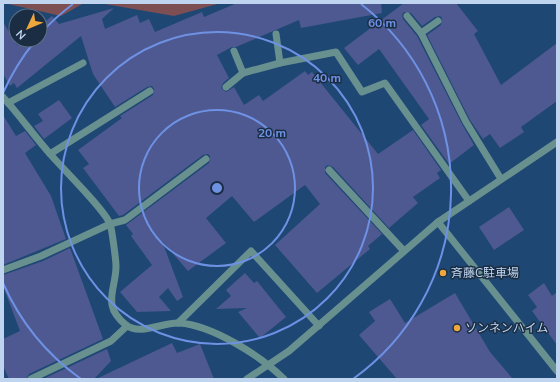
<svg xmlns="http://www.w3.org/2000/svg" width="560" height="382" font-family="'Nunito Sans','Noto Sans JP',sans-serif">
<rect width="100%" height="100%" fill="#1e4774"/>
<!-- green -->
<g fill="#7d4e52">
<path d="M4 3H84L61 16Z"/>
<path d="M99 3H221L174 16Z"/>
</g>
<!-- building -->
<g fill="#4d5990">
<path d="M237 3H381L382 13 301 28 299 20 236 47H232L217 55 229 78 223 83 221 88 226 92 234 87 244 105 259 95 263 101 305 71 308 75 312 72 378 154 413 130 441 170 437 173 440 178 413 197 418 203 389 228 333 167 328 165 325 167V173L382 234 368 246 370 249 317 293 275 245 320 204 305 185 254 222 232 196 206 218 226 243 188 271 162 241 183 297 177 301 168 288 159 297 171 311 137 312 120 292 152 265 131 236 133 234 126 225 209 163 210 156 208 154 203 155 123 215 119 216 83 168 89 164 78 150 122 118 120 116 153 95 154 89 152 86 147 87 115 107 93 74 81 36 17 88 14 83 10 86 3 74V22L17 45 23 40H40V26L52 16 59 24 114 8 102 19 105 29 137 15 140 23 149 19 155 32 202 12 204 17Z"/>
<path d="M404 3H456L478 31 474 34 501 85 557 43V101L521 127 524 132 500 148 490 134 483 139 470 120 427 35 441 25 442 18 440 16 435 17 422 26 411 13 404 12 402 15 403 19 417 36 462 124 474 145 449 164 421 125 429 119 379 49 358 65 344 48Z"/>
<path d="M59 100 72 118 44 139 34 126 43 121 38 114Z"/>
<path d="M3 115 16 136 25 131 36 145 25 153 51 196 66 239 3 265Z"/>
<path d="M509 207 524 230 494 250 479 227Z"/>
<path d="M70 248 103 339 29 374 26 379H9L3 366V339L20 331 3 286V275L43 261Z"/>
<path d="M245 273 254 283 257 281 286 317 260 338 238 312 247 308 216 309 231 296 226 290Z"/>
<path d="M544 283 552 296 557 292V345L532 311 537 307 528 295Z"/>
<path d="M455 293 490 352 513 379H397L359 335 375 321 369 312 390 299 405 323Z"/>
<path d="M172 343 177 353 200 344 214 379H96Z"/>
<path d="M107 349 111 361 94 379H43Z"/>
</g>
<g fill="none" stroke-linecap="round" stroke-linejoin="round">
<!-- minor -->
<g stroke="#68908f" stroke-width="7">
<path d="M407 16 421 33 466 122 501 179"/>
<path d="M421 33 438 21"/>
<path d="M276 34 280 63"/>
<path d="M234 51 243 73"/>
<path d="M226 87 243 73 280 63 336 52 362 92 385 83 469 201"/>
<path d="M3 97C20 116 35 137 51 155 64 170 105 210 110 224 112 229 116 261 116 266 116 290 101 305 126 325 140 336 163 322 179 323 212 325 261 356 284 379"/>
<path d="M8 103 83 63"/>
<path d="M50 154 150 91"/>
<path d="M329 170 404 251"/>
<path d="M438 222 557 371"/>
<path d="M3 270 41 256 110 224 125 220 206 159"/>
<path d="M178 323 251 251 319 326"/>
<path d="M31 379 111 341 127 326"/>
<path d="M247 379 289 351 438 222 557 142"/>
</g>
</g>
<!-- distance rings -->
<g fill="none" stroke="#6e91e4" stroke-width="2">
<circle cx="217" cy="188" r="78"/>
<circle cx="217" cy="188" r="156"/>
<path d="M81 379A234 234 0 0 1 3 283M3 93A234 234 0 0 1 35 41M40 34A234 234 0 0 1 73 4M361 4A234 234 0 0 1 353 379"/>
</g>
<!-- markers -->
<g fill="#eea73d" stroke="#1b2d42" stroke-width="1.5">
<circle cx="443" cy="273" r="4"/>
<circle cx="457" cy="328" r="4"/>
</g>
<g text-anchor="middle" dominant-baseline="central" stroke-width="3" stroke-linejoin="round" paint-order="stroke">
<!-- poi labels -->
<g font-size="12" fill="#bed4ef" stroke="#1b2d42" text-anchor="start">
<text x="451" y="273">斉藤C駐車場</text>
<text x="465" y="328">ソンネンハイム</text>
</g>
</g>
<circle cx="217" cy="188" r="6" fill="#6e91e4" stroke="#1b2d42" stroke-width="2"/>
<g font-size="12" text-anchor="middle" font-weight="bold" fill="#6e91e4" stroke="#1b2d42" stroke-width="3" stroke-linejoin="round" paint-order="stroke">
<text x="382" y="27">60 m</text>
<text x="327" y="82">40 m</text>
<text x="272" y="137">20 m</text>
</g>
<!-- border -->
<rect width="560" height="382" fill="none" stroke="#bed4ef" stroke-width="8"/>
<!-- north arrow -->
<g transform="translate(28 28) rotate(226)"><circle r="19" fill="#1b2d42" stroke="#5c7087"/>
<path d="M0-3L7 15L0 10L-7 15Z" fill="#eea73d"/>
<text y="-6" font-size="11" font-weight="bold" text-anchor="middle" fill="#bed4ef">N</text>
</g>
</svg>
